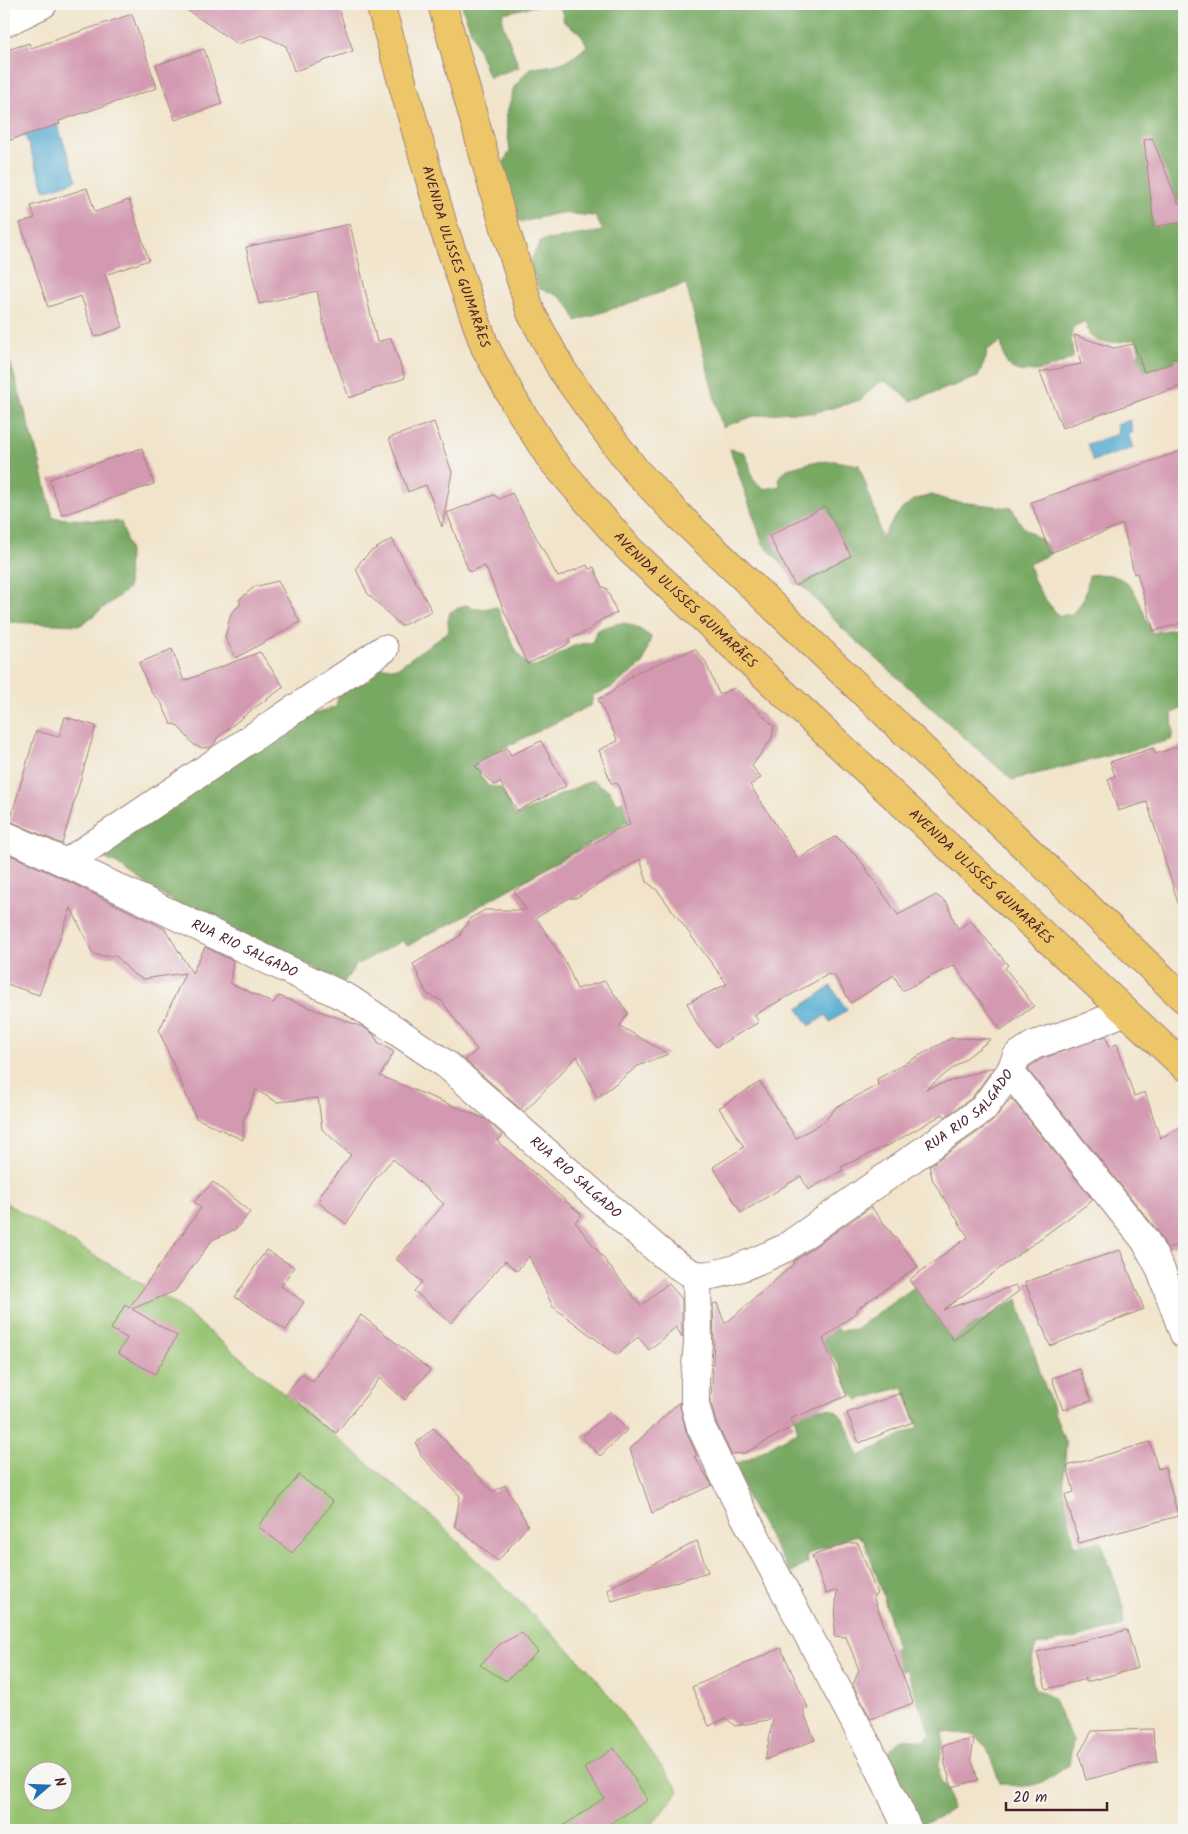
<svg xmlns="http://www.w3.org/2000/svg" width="1188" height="1834" font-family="Kalam,sans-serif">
<rect width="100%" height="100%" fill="#f6f6f2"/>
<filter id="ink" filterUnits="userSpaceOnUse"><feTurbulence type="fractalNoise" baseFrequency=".02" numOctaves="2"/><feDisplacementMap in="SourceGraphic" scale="10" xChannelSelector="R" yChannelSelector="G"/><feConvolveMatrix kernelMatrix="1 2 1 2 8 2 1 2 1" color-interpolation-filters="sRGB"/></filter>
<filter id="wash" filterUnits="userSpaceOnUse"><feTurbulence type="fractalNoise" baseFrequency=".0096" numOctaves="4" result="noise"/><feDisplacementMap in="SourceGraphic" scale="20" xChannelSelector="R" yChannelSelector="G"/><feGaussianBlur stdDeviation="1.12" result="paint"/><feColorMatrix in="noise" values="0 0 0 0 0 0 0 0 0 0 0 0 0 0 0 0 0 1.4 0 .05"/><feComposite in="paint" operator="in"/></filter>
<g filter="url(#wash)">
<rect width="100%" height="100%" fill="#f1e4cb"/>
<!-- green -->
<path fill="#96c371" stroke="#70714e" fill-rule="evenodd" d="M4 1202 176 1304 436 1520 591 1672 679 1790 648 1830H4ZM32 1772H62V1802H32Z"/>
<!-- forest -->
<g fill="#78a963" stroke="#616447">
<path d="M461 4H545L503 13 502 22 519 67 489 78Z"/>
<path d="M560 4H1184V357L1174 360V367L1137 384 1136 354 1140 353 1136 339C1121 341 1099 349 1089 333 1087 329 1086 324 1085 321L1073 327 1071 336 1073 358C1057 366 1018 382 1006 362 1003 357 1003 348 1001 342L987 350 986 358 978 377 911 401C900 394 896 386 884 381L877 384 860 400 847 404 813 413 787 412 755 416 722 427 686 284 576 321C569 300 559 294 539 289L530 261 541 241 603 231 595 216 559 213 521 222 509 212 502 166 510 151 506 117 514 87 530 68C554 66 570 64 587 45L579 32 564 22Z"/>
<path d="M4 341 40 463 53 518 121 522 129 549 128 589 81 625 4 622Z"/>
<path d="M730 449 744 452 749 463 753 480 765 489 780 486 779 478 787 469 813 462 834 461 859 465 876 515 881 538 899 512 913 500 932 495 950 501 1012 508C1016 516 1021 526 1028 531 1040 540 1045 538 1050 554L1029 564C1034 587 1044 598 1059 616L1072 614C1086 599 1086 595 1089 575 1136 569 1137 600 1152 633L1184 627V708L1172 713 1173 733 1171 740 1012 780 842 628 763 544Z"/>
<path d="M465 605 480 609 497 607C503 620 518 665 532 666 541 667 550 660 557 656 570 647 576 643 592 643L597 630C624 620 627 620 651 637L643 664 611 688 593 695 591 705C553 725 514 741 477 763L481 776 488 786 501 788 515 816 592 780 610 791 616 803 624 801 632 820 479 906 455 922 426 935 408 946 402 941 356 965 344 982 178 904 145 884 117 864 95 854 287 723 336 707 339 693 368 681 379 667 397 668 449 631 448 621 450 612Z"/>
<path d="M799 1279 839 1331 855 1329 916 1286 953 1338 1017 1299 1042 1378 1066 1445 1063 1490 1075 1546 1101 1541 1124 1607 1123 1626 1072 1639 1037 1645C1030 1658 1030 1675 1035 1689L1053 1698 1073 1741 1069 1765C1043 1783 1033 1791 1000 1783L986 1746 976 1735 943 1732V1745L939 1764 940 1779 948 1790 952 1809 940 1817 915 1825 885 1758C901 1736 900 1739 925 1741L931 1734 919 1705 907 1670H897L881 1655 897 1648 882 1591 864 1540 856 1535 806 1555 808 1563 790 1573 748 1500 736 1464C758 1456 776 1441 798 1432L794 1414C845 1399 841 1414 859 1456L918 1427 903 1387 858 1400 851 1392 839 1365 814 1331Z"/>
</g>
<!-- water -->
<g fill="#53abd0" stroke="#4e657e">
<path d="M57 124 77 180 45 191 25 135Z"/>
<path d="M1130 420 1133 432 1128 434 1133 448 1093 461 1087 444 1118 434 1116 425Z"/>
<path d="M831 986 847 1010 830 1022 826 1015 810 1026 798 1009Z"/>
</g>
<g id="blocks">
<!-- building -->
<g fill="#d399b0">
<path d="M178 4H337L353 51 294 71 286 46 262 35 238 44Z"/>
<path d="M132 14 157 88 59 121 60 124 4 142V51L29 43 31 48Z"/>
<path d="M204 49 222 104 175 120 156 65Z"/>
<path d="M1152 138 1178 202 1184 207V222L1154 227 1144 140Z"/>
<path d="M87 188 95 212 129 200 149 260 105 275 123 327 95 337 81 296 48 307 20 223 35 218 31 206Z"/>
<path d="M350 224 377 342 391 338 405 378 349 398 324 326 317 291 259 304 246 247Z"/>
<path d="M1074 335 1114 348 1134 344 1144 372 1184 359V385L1062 428 1040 372 1081 364Z"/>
<path d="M434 422 452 472 442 527 426 485 408 492 389 438Z"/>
<path d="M142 448 154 484 62 515 49 479Z"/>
<path d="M1184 450V622L1154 631 1137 573 1134 574 1123 524 1050 553 1031 502Z"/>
<path d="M512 493 558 577 587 565 589 569 594 567 602 587 606 588 617 613 602 619 588 631 569 639V644L527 664 485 566 469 572 447 513 494 495 499 499Z"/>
<path d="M825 506 851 556 795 586 769 536Z"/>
<path d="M392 539 432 611 401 626 368 594 356 569 360 562 370 552Z"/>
<path d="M278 581 300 622 236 658 225 637 231 613 241 604 239 600 254 587Z"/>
<path d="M172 649 184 681 260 652 284 687 254 708 217 738 215 743 210 747 203 748 195 746 177 725 171 724 161 702 151 692 139 663Z"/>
<path d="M695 649 705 661 719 694 735 688 774 726 772 738 752 766 761 778 750 785 798 859 836 836 860 860 898 915 936 895 947 903 958 930 970 920 1008 965 1005 968 1034 1006 1001 1030 954 965 902 991 894 975 851 1003 834 975 831 977 829 974 754 1015 759 1022 716 1047 698 1026 687 1003 727 984 658 891 647 882 640 859 576 898H569L536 918 567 965 577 989 605 981 628 1013 620 1026 668 1054 638 1066 597 1098 577 1056 524 1112 465 1060 477 1050 442 1001 427 994 413 964 460 936 462 930 468 925 469 919 485 910H526L514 891 616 830 630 825 618 784 611 783 599 750 618 741 598 699 609 694 637 672Z"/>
<path d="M65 717 96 726 62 844 10 821 36 731 59 737Z"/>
<path d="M541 741 566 786 517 811 500 782 494 785 475 766 507 748 511 755Z"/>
<path d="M1184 745V902L1178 903 1147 802 1118 811 1108 779 1115 776 1110 762 1153 748 1155 754Z"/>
<path d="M4 852 59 877 165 929 192 973 205 947 233 961 230 983 273 1003 279 996 365 1028 373 1034 378 1042 394 1052 380 1076 485 1119 503 1135 497 1141 582 1215 575 1222 641 1306 668 1283 682 1299V1337L676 1327 649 1350 638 1337 617 1355 553 1307 529 1256 517 1271 505 1261 451 1323 414 1291 422 1282 396 1259 444 1204 393 1159 375 1179 346 1224 318 1202 323 1191 351 1155 322 1129 318 1098 277 1102 256 1090 243 1121V1140L196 1118 159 1031 185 973 143 979 133 974 116 956H103L93 954 71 908 39 995 7 984V978L4 976Z"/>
<path d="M1106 1036 1109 1047 1117 1044 1134 1096 1145 1092 1160 1138 1184 1126V1242L1167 1248 1157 1230 1028 1070 1029 1067 1041 1059Z"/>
<path d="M951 1038 991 1039 926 1089 994 1067 972 1098 945 1117 943 1114 889 1145 841 1167 843 1170 808 1190 801 1176 741 1213 713 1167 744 1147 719 1108 760 1082 796 1138 825 1121 836 1107 878 1085 877 1079Z"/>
<path d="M1011 1098 1093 1200 943 1310 1016 1285 1019 1291 953 1340 909 1280 968 1237 933 1181 929 1166 992 1122Z"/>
<path d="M213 1182 250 1212 236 1229 212 1240 175 1291 132 1309 177 1336 155 1374 118 1353 127 1338 111 1329 125 1305 129 1308 201 1208 194 1202Z"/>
<path d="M871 1207 918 1266 857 1309 858 1311 823 1339 847 1396 790 1419 794 1426 745 1453 731 1454 716 1422 711 1403 714 1342 713 1304 717 1303 725 1324 794 1264 793 1262Z"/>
<path d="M266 1250 294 1267 281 1286 304 1302 286 1330 235 1297Z"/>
<path d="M1120 1250 1144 1309 1050 1346 1025 1282Z"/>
<path d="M361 1315 430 1370 405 1400 380 1378 336 1433 286 1393 302 1374 313 1382Z"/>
<path d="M1080 1369 1091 1401 1063 1410 1052 1378Z"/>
<path d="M901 1393 913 1422 859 1443 847 1413Z"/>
<path d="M679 1402 686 1431 697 1456H694L712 1485 652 1513 630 1449Z"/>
<path d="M610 1411 627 1430 600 1456 582 1437Z"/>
<path d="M433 1428 493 1492 505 1485 528 1525 498 1561 455 1526 460 1496 422 1457 416 1443Z"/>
<path d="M1150 1442 1158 1469 1165 1467 1178 1516 1079 1543 1065 1495 1074 1492 1067 1466Z"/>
<path d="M299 1475 333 1502 292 1553 258 1526Z"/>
<path d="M697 1541 708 1572 612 1601 607 1589Z"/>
<path d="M847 1543H858L877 1594 873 1596 913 1703 871 1719 853 1685 859 1670 846 1637 834 1636 837 1590 826 1594 812 1556Z"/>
<path d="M1127 1630 1138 1668 1086 1682V1679L1046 1689 1037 1652Z"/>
<path d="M522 1633 538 1652 506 1681 480 1665 500 1644Z"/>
<path d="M781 1648 808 1708 803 1711 815 1740 765 1760 773 1719 735 1726 726 1718 709 1726 692 1687Z"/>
<path d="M1153 1729 1154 1744 1158 1761 1086 1780 1079 1754 1092 1731Z"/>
<path d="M974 1739 971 1759 978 1780 952 1787 945 1764 943 1745Z"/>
<path d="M614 1748 648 1800 600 1830H561L560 1828 604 1798 584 1768Z"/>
</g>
</g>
</g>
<g filter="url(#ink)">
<use href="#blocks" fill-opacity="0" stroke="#9e827b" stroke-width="1"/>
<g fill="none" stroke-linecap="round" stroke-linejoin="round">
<!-- street casing -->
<g stroke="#9e827b" stroke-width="30">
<g id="street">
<path d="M4 23 43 4"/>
<path id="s1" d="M4 835 66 863 349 999 447 1065 652 1245C663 1254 683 1272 697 1275 720 1279 764 1258 785 1248L983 1109 1010 1072 1017 1056 1034 1045 1086 1028 1125 1011"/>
<path d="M66 863 384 649"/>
<path d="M1010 1072 1145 1240 1160 1268 1184 1334"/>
<path d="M697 1275 698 1342 695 1379V1405L701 1427 735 1498 880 1769 908 1830"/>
</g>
</g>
<!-- primary casing -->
<g stroke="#9e827b" stroke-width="30">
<g id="primary">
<path id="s2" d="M380 4 444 229 485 347 514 401 550 458 630 550 1184 1066"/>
<path d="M442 4 496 198 531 313 562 370 602 426 636 471 679 516 1184 999"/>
</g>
</g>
<!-- street -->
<use href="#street" stroke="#fff" stroke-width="28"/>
<!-- primary -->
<use href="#primary" stroke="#ecc669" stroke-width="28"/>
</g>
</g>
<g text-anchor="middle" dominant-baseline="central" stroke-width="4.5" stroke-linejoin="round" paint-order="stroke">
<!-- street labels -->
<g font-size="14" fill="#4a1f2b" stroke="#f6f6f2">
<text stroke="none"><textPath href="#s2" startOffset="264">AVENIDA ULISSES GUIMARÃES</textPath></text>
<text stroke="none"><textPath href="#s2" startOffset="684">AVENIDA ULISSES GUIMARÃES</textPath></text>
<text stroke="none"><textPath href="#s2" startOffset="1089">AVENIDA ULISSES GUIMARÃES</textPath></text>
<text stroke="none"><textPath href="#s1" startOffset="266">RUA RIO SALGADO</textPath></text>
<text stroke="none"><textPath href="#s1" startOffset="1151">RUA RIO SALGADO</textPath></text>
<text stroke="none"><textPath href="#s1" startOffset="671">RUA RIO SALGADO</textPath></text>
</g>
</g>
<!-- margin -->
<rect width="1188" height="1834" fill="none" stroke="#f6f6f2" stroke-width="20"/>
<!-- north arrow -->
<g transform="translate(48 1786) rotate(71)"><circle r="24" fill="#f6f6f2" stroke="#b1a0a2"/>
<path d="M0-4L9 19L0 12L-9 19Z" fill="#1f6fb2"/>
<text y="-8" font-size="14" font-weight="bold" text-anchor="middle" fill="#4a1f2b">N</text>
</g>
<!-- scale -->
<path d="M1006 1802v8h101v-8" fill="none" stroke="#4a1f2b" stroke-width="2.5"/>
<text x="1013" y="1802" font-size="15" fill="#4a1f2b" stroke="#f6f6f2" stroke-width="4" paint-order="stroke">20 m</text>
</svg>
